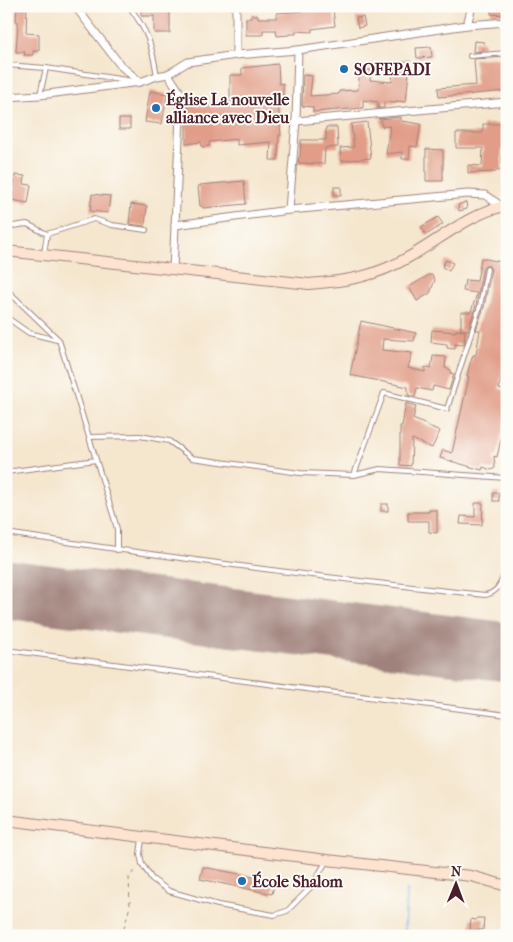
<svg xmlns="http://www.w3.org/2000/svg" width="513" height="942" font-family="'IM FELL French Canon',serif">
<rect width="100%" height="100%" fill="#fdfcf7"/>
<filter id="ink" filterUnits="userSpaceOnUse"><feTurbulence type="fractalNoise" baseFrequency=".02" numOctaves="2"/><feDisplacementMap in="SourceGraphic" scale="10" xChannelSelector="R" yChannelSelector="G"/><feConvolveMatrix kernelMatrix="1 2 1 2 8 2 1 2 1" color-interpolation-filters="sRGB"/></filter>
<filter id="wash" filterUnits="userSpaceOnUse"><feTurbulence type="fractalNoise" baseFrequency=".0096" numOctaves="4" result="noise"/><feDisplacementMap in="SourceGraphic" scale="20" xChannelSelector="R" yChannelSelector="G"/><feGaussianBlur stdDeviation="1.12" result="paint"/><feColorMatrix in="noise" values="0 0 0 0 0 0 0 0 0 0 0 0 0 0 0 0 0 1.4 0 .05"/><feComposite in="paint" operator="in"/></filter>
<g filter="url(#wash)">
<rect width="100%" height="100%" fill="#f5e6ce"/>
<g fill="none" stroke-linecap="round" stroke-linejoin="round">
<!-- stream -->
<g stroke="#81b8f1" stroke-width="2.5">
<path d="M381 6 382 12"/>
<path d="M404 936 407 890"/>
</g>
<!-- runway -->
<path stroke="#a0827c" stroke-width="59" d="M6 589 507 652"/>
</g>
<g id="blocks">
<!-- building -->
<g fill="#e19d88">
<path d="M17 6H27L26 33 39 34V51H33V55H24L25 52H16L18 22H16Z"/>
<path d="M141 6H170V33H154V16H141Z"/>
<path d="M491 7 507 8V15L491 14Z"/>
<path d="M333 9 335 26 312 29V32L296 31V34H289V35L277 36 276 30H263V35H246V18H251V15H258V18H277V13Z"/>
<path d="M363 17 365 26 358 28 356 18Z"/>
<path d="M474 41 484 42 483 51 473 52Z"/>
<path d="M431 47 432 57 417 58 416 48Z"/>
<path d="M507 57V91L439 97 438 88 476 85 474 59Z"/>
<path d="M410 61 406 102 396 101V103L384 102V108H378V102L363 100V108L313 112V107L302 106 303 75 312 76 310 96 339 94V91L358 90 360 69 371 70 370 80 392 82 393 71 402 72V62Z"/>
<path d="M278 64 279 84 283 83V95H277L281 135H279L278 160H270L271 142 237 145V139L209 142 210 146 202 147 201 142 186 144V107L230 103V75H242V68Z"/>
<path d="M150 91 167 94 162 124 145 122Z"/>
<path d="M401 117V121L421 124 417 147 410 146 409 159H402V152L386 154 390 126 382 127 381 119H378Z"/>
<rect x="119" y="119" width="11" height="10"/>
<path d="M367 122 371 158 341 161 340 148 354 147 351 124Z"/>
<path d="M483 124H504V127H507V147L502 149V170H496V172L468 173V165L482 166 483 148H456V133H483Z"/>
<path d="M326 127H337L338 147 325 148 324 164 298 163 299 157H300L301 140H326Z"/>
<path d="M426 149 443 150V181H426Z"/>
<path d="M15 175 25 176 24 184 31 185 28 203 12 200Z"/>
<path d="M244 181 246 204 203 208 202 206H200L198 186H201L200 185Z"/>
<rect x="334" y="187" width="7" height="8"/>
<path d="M92 194 110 196 108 213 90 211Z"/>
<path d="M466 202 467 209 459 211 458 205Z"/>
<path d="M131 204 147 206 145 226 129 224Z"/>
<path d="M438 217 443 224 426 235 421 227Z"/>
<path d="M481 258 507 263V359L505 358 499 389 507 391V412L497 457 494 456 495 468 491 470 483 467 482 470 440 458 443 450 452 453 469 377H467L469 367 473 355H476L480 330H476L484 307 491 270 489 266H485L483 268 476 305 468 330H461V312H471L477 293 463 291 465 280 477 281Z"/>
<path d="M446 260 453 263 449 271 442 267Z"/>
<path d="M429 275H432L435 280 430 293 417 301 409 287Z"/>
<path d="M361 321 416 333 414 341 383 339 382 350 412 353 408 368 425 372V367L431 369 433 356 446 357 445 368 451 370 450 373 454 374 449 390 433 386 432 391 417 388 415 397 408 395V387L350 375Z"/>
<path d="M432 330 456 332V330L465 331 464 345 455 344V349L447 348V344L431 342Z"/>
<path d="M406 403 416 406 413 419 440 431 432 448 412 439 411 466 400 465V426H402Z"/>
<rect x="493" y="493" width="6" height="8"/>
<path d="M475 503H483L482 525 460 524 461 516 475 517Z"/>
<rect x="381" y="504" width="7" height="7"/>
<path d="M429 510H437V533L429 532V521H408V512H429Z"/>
<path d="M203 867 275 881 272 894 200 879Z"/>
<path d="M477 918H484L483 930H470L471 919 476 920Z"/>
</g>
</g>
</g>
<g filter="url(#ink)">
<use href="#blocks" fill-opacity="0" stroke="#a0827c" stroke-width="1"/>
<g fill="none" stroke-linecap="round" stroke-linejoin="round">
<!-- lane casing -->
<g stroke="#a0827c" stroke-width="6">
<g id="lane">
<path d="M129 6C148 32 152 45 157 76"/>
<path d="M470 56 507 53"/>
<path d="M6 65 46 68 133 81"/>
<path d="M40 95 46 68"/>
<path d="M6 227 27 224 47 234 44 254"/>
<path d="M47 234 94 219 112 225 146 230"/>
<path d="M6 294 9 292 59 340 114 518 117 529V550"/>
<path d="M6 317 29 333 57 340"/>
<path d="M89 437 140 436 169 441 192 458 300 473 354 475 380 469 506 478"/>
<path d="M6 472 96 460"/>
<path d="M507 472V498"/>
<path d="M354 475 384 393 447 409 480 306 487 269"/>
<path d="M6 533C165 557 325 578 485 595 510 591 505 552 507 532"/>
<path d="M6 650 507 715"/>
<path d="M142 839 140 854 142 864 152 879 169 891 218 905 274 915 287 911 311 887 326 862"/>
</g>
</g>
<!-- street casing -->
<g stroke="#a0827c" stroke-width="9">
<g id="street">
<path d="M75 6 121 66 140 82"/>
<path d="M236 6V55"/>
<path d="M467 25 472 6"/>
<path d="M168 74 181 94 173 270"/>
<path d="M6 97 40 95 140 82 157 76 168 74 188 62 236 55 298 50 467 25 507 22"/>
<path d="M296 121 507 102"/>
<path d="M289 210 296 121 298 50"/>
<path d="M175 225 289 210 468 194 485 195 501 206"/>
<path d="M507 936V934"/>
</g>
</g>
<!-- secondary casing -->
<g stroke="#a0827c" stroke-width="12">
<g id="secondary">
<path d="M6 251 309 284C347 281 375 277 409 257 436 242 476 209 507 206"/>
<path d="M6 820 327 860 471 876 507 886"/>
</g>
</g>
<!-- path -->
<path stroke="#a0827c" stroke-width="1" stroke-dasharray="4 4" stroke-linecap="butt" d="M122 936 130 906 129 877 137 868"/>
<!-- lane -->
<use href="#lane" stroke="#fff" stroke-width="4"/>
<!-- street -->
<use href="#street" stroke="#fff" stroke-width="7"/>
<!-- secondary -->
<use href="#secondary" stroke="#fde4d1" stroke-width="10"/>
</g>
</g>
<!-- markers -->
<g fill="#1f6fb2" stroke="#fdfcf7" stroke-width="2">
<circle cx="344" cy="69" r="5"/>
<circle cx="156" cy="108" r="5"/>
<circle cx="242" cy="881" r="5"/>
</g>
<g text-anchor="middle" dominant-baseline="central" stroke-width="4" stroke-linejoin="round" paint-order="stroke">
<!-- poi labels -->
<g font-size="16" font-weight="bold" fill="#4a1f2b" stroke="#fdfcf7" text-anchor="start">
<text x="354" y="69">SOFEPADI</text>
<text x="166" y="99">Église La nouvelle<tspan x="166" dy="18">alliance avec Dieu</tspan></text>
<text x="252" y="881">École Shalom</text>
</g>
</g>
<!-- margin -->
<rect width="513" height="942" fill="none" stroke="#fdfcf7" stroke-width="25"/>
<!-- north arrow -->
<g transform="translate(456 884) rotate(1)" stroke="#fdfcf7" stroke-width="4" paint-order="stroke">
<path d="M0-4L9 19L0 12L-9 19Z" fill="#4a1f2b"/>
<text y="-8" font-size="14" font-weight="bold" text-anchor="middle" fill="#4a1f2b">N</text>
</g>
</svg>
